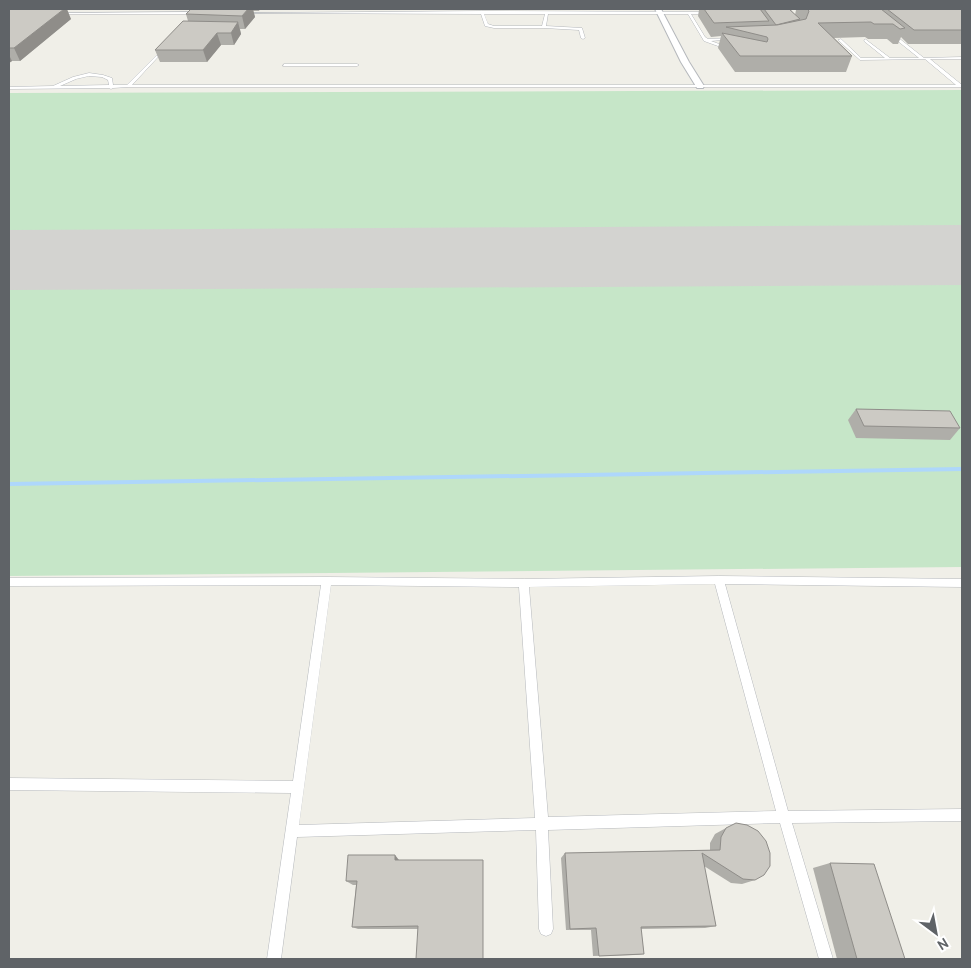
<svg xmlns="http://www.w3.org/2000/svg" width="971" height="968" font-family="Cabin,sans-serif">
<rect width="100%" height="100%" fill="#f0efe8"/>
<!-- green -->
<path fill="#c6e6c8" d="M962 90V567L9 576V93Z"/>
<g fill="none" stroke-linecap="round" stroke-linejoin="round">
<!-- stream -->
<path fill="#aed7fb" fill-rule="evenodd" d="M962 467V471L9 486V482Z"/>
<!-- runway -->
<path fill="#d3d3d0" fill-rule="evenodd" d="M962 225V285L9 290V230Z"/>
<!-- service casing -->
<g stroke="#b5b8bc" stroke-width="1">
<g id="service">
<path d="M482 11 710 12 711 14H691L705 37 708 39 731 38 733 39 711 41 730 48 729 50 704 41 688 14H548L546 26 582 28 585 38 583 39 581 38 579 30 544 28H494L485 26 481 14 241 13ZM484 14H545L542 26H494L488 24Z"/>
<path d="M197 12 198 14H56L58 13Z"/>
<path d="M889 32H891L924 58 962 57V59H930L962 85V87H128L113 88 111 89 109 88 9 89V87L53 86 73 77 89 73 103 75 112 78 113 85H127L157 55 158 57 132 85H956L925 59 860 60 838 40 841 39 861 58H885L864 41 865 39 890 58H919L889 34ZM89 76 102 77 108 80 109 85 60 86 76 79Z"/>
<path d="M284 64H357L359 65 357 66H283Z"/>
<path d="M719 576 962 579V587L725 584 788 811 962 809V821L792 823 833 959H819L780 823 548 830 553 929 551 934 546 936 541 934 539 929 536 830 297 837 281 959H267L291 793 9 790V778L293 781 321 585 9 586V578L327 577 524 579ZM715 584 776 811 548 817 529 587ZM331 585 519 587 535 818 299 825Z"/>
</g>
</g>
<!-- minor casing -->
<g stroke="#b5b8bc" stroke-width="2">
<path id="minor" d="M655 9H661L689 62 704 86 703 88H697L681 62Z"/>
</g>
<!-- service -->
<use href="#service" fill="#fff" fill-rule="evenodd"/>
<!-- minor -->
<use href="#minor" fill="#fff" fill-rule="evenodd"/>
</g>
<!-- wall -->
<g fill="#afaea9" fill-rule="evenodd">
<path d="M9 9 71 19 20 61H12L9 63Z"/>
<path d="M191 9H343H260L259 11H253L255 17 245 29H240L241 34 234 45H221L207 62H160L155 50 188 21 186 14Z"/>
<path d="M376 9H400L399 10H377Z"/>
<path d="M693 9H962V44H908L901 37 898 44H893L887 39H868L865 37 834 38 852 56 846 72H735L718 48 721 36 711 37 698 16 699 10H694ZM791 10H796L795 15Z"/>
<path d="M856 409 960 428 950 440 856 438 848 420Z"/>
<path d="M726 828 755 880 742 884 731 883 704 866 716 926 705 928 641 929 644 954 636 955 593 956 591 930H566L561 858 565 853 710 850V843L715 834Z"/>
<path d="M399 860H483L418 929H358L352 927 356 885H353L346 881Z"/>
<path d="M830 863 905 959H837L813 868Z"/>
</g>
<!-- shaded-wall -->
<g fill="#8f8d89">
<path d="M64 9H67L71 19 20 61 14 48Z"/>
<path d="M248 9H253L255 17 245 29 242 16Z"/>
<path d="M238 22 241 34 234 45 231 33Z"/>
<path d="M217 33 221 45 207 62 203 50Z"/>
<path d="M9 55 12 61 9 63Z"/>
<path d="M395 855 399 860H395Z"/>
</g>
<!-- building -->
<g fill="#cccac4" stroke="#8f8d89">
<path d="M9 9H64L14 48H9Z"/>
<path d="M191 9H248L242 16 186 14Z"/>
<path d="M704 9H760L769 21 714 23Z"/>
<path d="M764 9H789L800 19 776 25Z"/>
<path d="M807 9H881L905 28 900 29 893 24H874L871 22 818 23 852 56H740L722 33 767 42 768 39 767 37 726 27 777 25 806 19 809 11Z"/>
<path d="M887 9H962V30H914Z"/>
<path d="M183 21 238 22 231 33H217L203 50H155Z"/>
<path d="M856 409 950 411 960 428 864 426Z"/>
<path d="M736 823 747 825 758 831 766 841 770 853V866L764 875 755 880 743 879 702 853 716 926 641 927 644 954 599 956 596 928 570 929 565 853 720 850 721 837 726 828Z"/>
<path d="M348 855H395V860H483V959H416L418 926 352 927 357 881H346Z"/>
<path d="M830 863 874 864 905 959H857Z"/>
</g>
<!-- border -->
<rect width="971" height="968" fill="none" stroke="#5f6367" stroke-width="20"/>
<!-- north arrow -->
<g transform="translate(936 933) rotate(148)" stroke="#ffffff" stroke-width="4" paint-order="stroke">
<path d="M0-4L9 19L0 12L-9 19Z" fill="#5f6367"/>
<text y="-8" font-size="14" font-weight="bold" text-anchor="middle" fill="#5f6367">N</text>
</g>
</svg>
